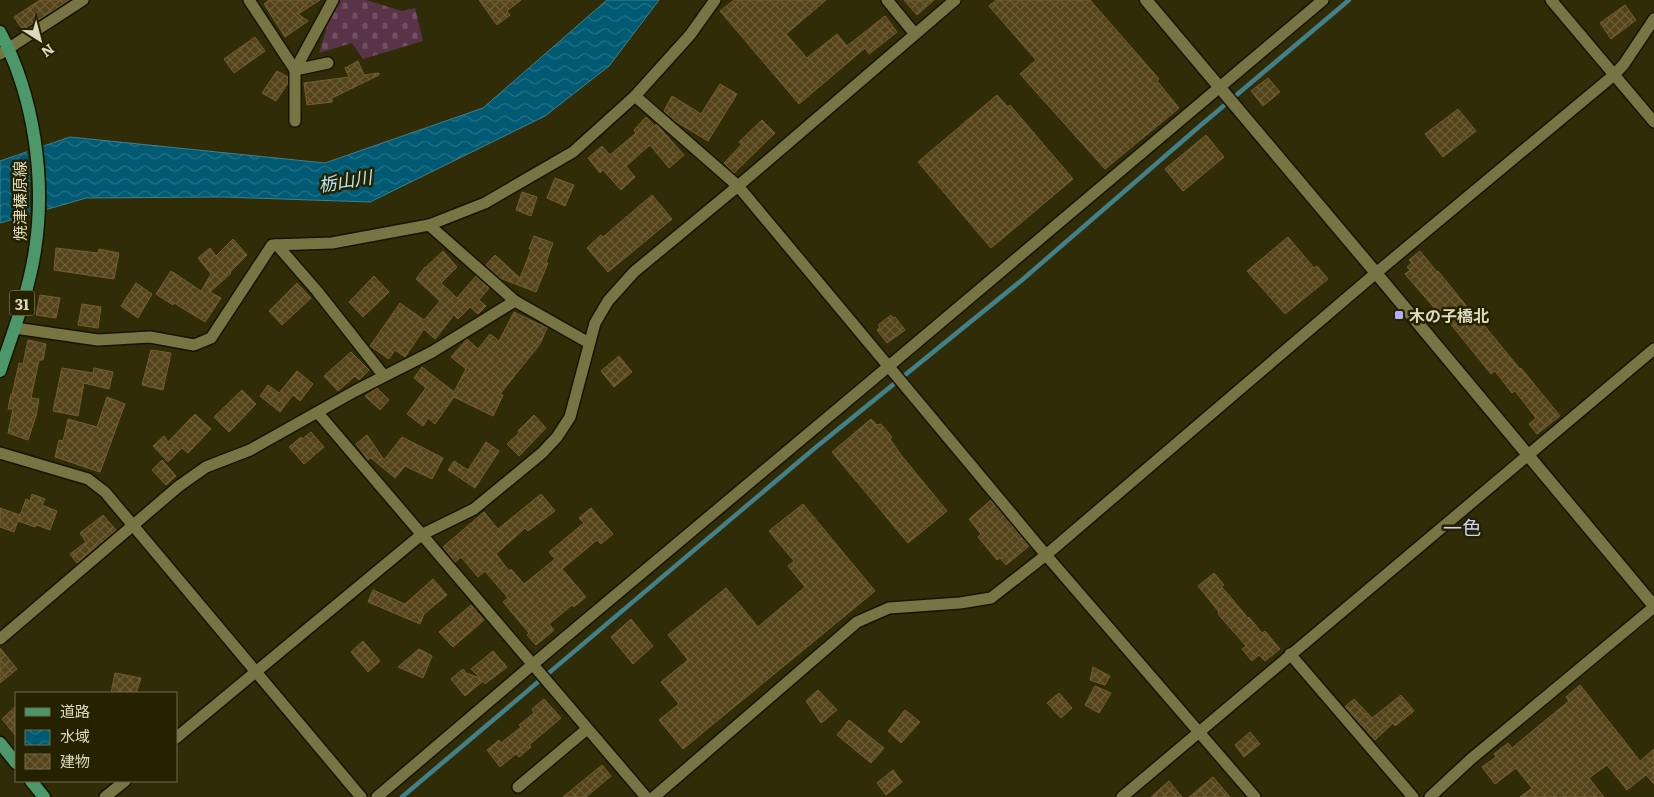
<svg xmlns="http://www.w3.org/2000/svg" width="1654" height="797" font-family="Literata,'Noto Sans JP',serif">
<defs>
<pattern id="cemetery-stones" width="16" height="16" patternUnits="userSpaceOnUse" patternTransform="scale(1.25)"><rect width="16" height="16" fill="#593449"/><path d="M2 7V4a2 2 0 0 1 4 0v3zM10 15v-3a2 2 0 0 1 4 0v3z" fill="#705161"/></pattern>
<pattern id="water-waves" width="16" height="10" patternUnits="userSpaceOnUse" patternTransform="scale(1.25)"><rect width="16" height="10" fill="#005a73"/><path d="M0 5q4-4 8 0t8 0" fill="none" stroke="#257185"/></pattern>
<pattern id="building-cross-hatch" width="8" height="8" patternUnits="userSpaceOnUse" patternTransform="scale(1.25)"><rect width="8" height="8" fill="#55431a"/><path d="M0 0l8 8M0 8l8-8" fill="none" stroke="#6d5e3a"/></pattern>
</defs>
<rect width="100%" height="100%" fill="#2f2c07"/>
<!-- cemetery -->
<path fill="url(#cemetery-stones)" d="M335 0H366L402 11 415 8 423 41 363 59 352 43 319 53Z"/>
<!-- water -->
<path fill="url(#water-waves)" stroke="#42808a" d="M607 0H659L609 66 545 116 370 202 224 197 86 198 0 223V161L70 137 325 163 483 108Z"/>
<!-- pier -->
<path fill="#2f2c07" d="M43 144 46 170 47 212 30 217V172L27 149Z"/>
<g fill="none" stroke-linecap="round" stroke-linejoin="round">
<!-- stream -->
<path stroke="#42808a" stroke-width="4.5" d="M402 797 815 448 1022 280 1201 125 1349 0"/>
</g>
<!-- building -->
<g fill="url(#building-cross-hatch)" stroke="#735e31">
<path d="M40 0H69L23 30 14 17Z"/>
<path d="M269 0H320L298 14 308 21 285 37 264 4Z"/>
<path d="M479 0H521L507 11 510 15 497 25Z"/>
<path d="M734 0H826L786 34 807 58 837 34 847 46 885 16 897 32 869 54 865 48 799 104 720 11Z"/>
<path d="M904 0H934L917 15Z"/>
<path d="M996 0H1090L1159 79 1157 81 1179 108 1105 169 1020 74 1036 60 989 6Z"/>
<path d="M1625 5 1636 20 1611 39 1600 23Z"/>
<path d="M255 37 265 51 234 73 224 59Z"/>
<path d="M358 61 364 75 379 73V75L332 98V102L307 105 304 83 349 77 345 68Z"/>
<path d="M277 71 288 77V83L276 101 262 93Z"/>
<path d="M1268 78 1280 92 1263 106 1251 91Z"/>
<path d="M720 84 737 94 708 141 675 121 664 111 672 96 701 114Z"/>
<path d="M997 95 1008 107 1010 105 1073 179 991 248 918 162Z"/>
<path d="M1458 109 1476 131 1443 157 1425 134Z"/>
<path d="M646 117 655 126 656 124 660 128 684 155 669 168 650 145 626 166 635 177 621 190 603 170 600 173 588 158 602 146 610 155 636 133 634 130Z"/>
<path d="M762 120 775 133 734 173 724 163 742 144 739 142Z"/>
<path d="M1206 135 1224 157 1183 191 1165 169Z"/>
<path d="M555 178 574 185 565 206 547 198Z"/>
<path d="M522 192 537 197 531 216 516 210Z"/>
<path d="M652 195 672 219 608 272 587 248 601 235 603 237Z"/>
<path d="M534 236 553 243 546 262 548 263 536 292 500 278 486 265 495 255 520 278 531 250 529 249Z"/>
<path d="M1288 237 1314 268 1317 266 1328 279 1285 314 1247 271Z"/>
<path d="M233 239 247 255 230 272 231 273 210 292 221 298 205 322 174 303 173 305 156 294 171 271 201 291 211 274 198 258 210 248 216 256Z"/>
<path d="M56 248 98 253 99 249 119 253 114 279 54 270Z"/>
<path d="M443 251 457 267 441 283 457 298 476 276 489 288 479 300 486 306 478 314 470 307 458 319 454 315 435 339 424 329 405 357 395 350 389 359 370 346 400 303 424 320 440 301 416 279 425 267V268Z"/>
<path d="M1420 251 1437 272 1438 271 1468 308 1469 307 1520 369 1521 368 1560 416 1537 434 1529 424 1536 418 1515 391 1512 393 1495 371 1491 374 1445 317 1443 318 1405 274 1410 270 1407 267 1412 263 1409 260Z"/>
<path d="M374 276 389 292 363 317 349 302Z"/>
<path d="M136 283 152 294 138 318 121 306Z"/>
<path d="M297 283 311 298 282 325 269 311Z"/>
<path d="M40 295 60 298 56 318 36 315Z"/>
<path d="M82 304 101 307 98 328 78 325Z"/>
<path d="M514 312 547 328 540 344 500 394 503 395 493 416 454 397 435 424 428 418 423 426 407 414 426 388 414 378 422 367 454 392 466 369 451 357 467 339 478 349 490 334 499 341Z"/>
<path d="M891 315 893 318 895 317 905 330 887 343 877 330 880 327 878 325Z"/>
<path d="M28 340 46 344 43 360H39L31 398 39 399 36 416 28 440 8 433 13 409H8L11 394 12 395 19 363 23 364Z"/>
<path d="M151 350 171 353 163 390 142 385Z"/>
<path d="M351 352 369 370 359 380 355 376 338 391 324 376Z"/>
<path d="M619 356 632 372 614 387 601 371Z"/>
<path d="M62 368 93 373 94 368 113 372 109 389 84 383 78 416 53 411Z"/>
<path d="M297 371 313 384 300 401 293 395 280 412 260 396 268 385 279 393Z"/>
<path d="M377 388 389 400 380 410 365 396Z"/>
<path d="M242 390 256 404 229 432 214 417Z"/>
<path d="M107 397 125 404 100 472 55 457 59 440 63 441 68 419 97 427Z"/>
<path d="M195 414 211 429 188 453 182 448 168 462 153 446 164 436 168 442Z"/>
<path d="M534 415 546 428 519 456 507 444 519 433 518 431Z"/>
<path d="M871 419 877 425 881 424 892 437 890 439 901 455 947 511 908 543 832 452Z"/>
<path d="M311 432 324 447 304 464 289 447 301 437 302 439Z"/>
<path d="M367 435 384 460 402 437 443 458 432 479 405 466 395 478 371 458 368 460 356 444Z"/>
<path d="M486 442 499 451 475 488 448 470 454 461 468 470Z"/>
<path d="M162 460 176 476 166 485 152 470Z"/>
<path d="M32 494 45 499 42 505 57 511 50 530 37 525 35 527 18 521 26 499 30 501Z"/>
<path d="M541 494 555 511 528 531 525 528 496 554 509 571 511 569 524 584 555 559 549 552 584 523 579 518 591 508 613 534 601 544 597 540 562 569 586 597 574 607 572 605 549 624 554 630 536 645 527 635 529 633 503 602 508 598 485 571 478 577 461 557 455 562 443 547 484 512 498 529Z"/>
<path d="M991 500 1029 546 1006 565 1000 558 997 560 978 537 981 534 969 519Z"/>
<path d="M803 504 875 591 683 749 659 720 679 704 661 682 688 660 668 635 726 588 758 627 805 587 788 566 794 561 769 531Z"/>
<path d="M0 508 20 515 14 532 0 527Z"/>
<path d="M103 515 116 530 77 563 70 554 86 542 80 533Z"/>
<path d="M1214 573 1224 585 1221 586 1248 618 1249 617 1262 633 1265 631 1280 649 1265 661 1259 655 1252 661 1242 649 1246 646 1218 614 1219 612 1198 586Z"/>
<path d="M433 579 447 595 424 614 420 624 368 602 373 590 405 604Z"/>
<path d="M471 605 484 620 453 647 439 632Z"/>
<path d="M631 619 653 646 633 664 611 637Z"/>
<path d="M363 641 380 661 368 672 351 652Z"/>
<path d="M0 648 17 669 0 683Z"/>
<path d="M419 649 432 656 423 678 398 667Z"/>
<path d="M493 651 507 667 485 684 483 681 465 696 451 679 463 669 466 673 480 678 471 669Z"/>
<path d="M1093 667 1110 676 1105 685 1090 680Z"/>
<path d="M115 673 141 678 136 693H111Z"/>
<path d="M1580 685 1640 761 1654 749V784L1646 775 1627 790 1607 765 1589 778 1604 797H1520L1532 788 1516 768 1495 784 1482 767 1496 757 1494 754 1508 743 1512 748 1541 724 1569 701 1566 697Z"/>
<path d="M1095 686 1111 693 1099 713 1085 705Z"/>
<path d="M818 690 837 710 821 723 806 701Z"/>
<path d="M1059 693 1072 708 1061 718 1047 703Z"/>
<path d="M1401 695 1414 711 1395 726 1393 723 1375 740 1345 707 1354 699 1372 718Z"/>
<path d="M544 699 561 718 529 745 531 747 519 757 516 754 500 767 487 750 499 740 501 743 521 727 519 725 534 713 532 709Z"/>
<path d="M16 706V736L2 719Z"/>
<path d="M905 710 920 722 901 743 888 731Z"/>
<path d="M849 720 884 748 871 763 837 735Z"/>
<path d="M1250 732 1260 744 1244 757 1235 745Z"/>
<path d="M602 765 611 776 586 797H563Z"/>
<path d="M893 770 902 782 886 795 877 783Z"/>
<path d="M1213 777 1230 797H1189Z"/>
<path d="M1169 781 1182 797H1151Z"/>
</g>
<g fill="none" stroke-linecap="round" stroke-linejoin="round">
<!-- minor casing -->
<g stroke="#161400" stroke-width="14">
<g id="minor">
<path d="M249 0 295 70 328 63"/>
<path d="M887 0 915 34"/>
<path d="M1551 0 1654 122"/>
<path d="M0 54 83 0"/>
<path d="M635 96 738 186 1046 555 1255 797"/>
<path d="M295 121V70L333 0"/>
<path d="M429 225 515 301 589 343"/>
<path d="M277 245 317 291 384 376"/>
<path d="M15 328 98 340 150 337 194 345 211 338 272 245 332 243 429 225 485 203 573 152 635 96 690 35 715 0"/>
<path d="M318 413 646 797"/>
<path d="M0 453 88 479 105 492 361 797"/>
<path d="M0 639 179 486 206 467 250 450 355 391 432 352 515 301"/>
<path d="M1290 654 1413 797"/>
<path d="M176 738 421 535 474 509 542 453 557 437 570 417 595 323 608 301 634 272 738 186 955 0"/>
<path d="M518 787 587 729"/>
<path d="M105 797 125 781"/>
<path d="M377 797 532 665 889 366 1323 0"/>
<path d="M654 797 857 622 889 608 960 603 991 598 1046 555 1376 273 1614 75 1624 64 1654 19"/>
<path d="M1122 797 1654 349"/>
<path d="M1430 797 1471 759 1654 607"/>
</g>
</g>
<!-- tertiary casing -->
<g stroke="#161400" stroke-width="15">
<path id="tertiary" d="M1146 0 1376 273 1654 606"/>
</g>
<!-- primary casing -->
<g stroke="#161400" stroke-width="15">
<g id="primary">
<path d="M0 32C34 95 46 179 35 250 29 291 13 332 0 371"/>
<path d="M0 743 16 763"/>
<path d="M31 781 44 797"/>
</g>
</g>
<!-- minor -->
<use href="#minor" stroke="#787545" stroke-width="11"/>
<!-- tertiary -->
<use href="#tertiary" stroke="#787545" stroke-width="12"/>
<!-- primary -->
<use href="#primary" stroke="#4d986b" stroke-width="12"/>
</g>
<!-- markers -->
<rect fill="#b0aefa" stroke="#252200" stroke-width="2" x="1394" y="310" width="10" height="10" rx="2.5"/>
<g text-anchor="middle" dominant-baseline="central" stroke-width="5" stroke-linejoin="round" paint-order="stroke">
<!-- shield labels -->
<rect fill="#252200" stroke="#a4a386" stroke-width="1" x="9.5" y="290.5" width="25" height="25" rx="4"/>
<g font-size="15" font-weight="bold" fill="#dbdac0">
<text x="22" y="303">31</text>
</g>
<!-- street labels -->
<g font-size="16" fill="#dbdac0" stroke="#252200">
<text transform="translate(19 201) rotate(-90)">焼津榛原線</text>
</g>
<!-- poi labels -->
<g font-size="16" font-weight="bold" fill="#dbdac0" stroke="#252200" text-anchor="start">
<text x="1409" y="315">木の子橋北</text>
</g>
<!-- water labels -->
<g font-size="18" font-style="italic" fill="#b8e6f9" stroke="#252200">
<text transform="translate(345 180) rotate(-9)">栃山川</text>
</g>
<!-- quarter labels -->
<g font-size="19" fill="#d0d0fb" stroke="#252200">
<text x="1462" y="527">一色</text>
</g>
</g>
<!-- legend -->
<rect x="15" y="692" width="162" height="90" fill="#252200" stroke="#6e6c4d"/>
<rect x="25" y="708" width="25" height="8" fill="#4d986b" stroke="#6e6c4d"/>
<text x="60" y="717" font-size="15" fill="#dbdac0">道路</text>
<rect x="25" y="730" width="25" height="15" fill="url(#water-waves)" stroke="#6e6c4d"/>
<text x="60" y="742" font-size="15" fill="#dbdac0">水域</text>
<rect x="25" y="754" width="25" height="15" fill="url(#building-cross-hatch)" stroke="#6e6c4d"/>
<text x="60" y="767" font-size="15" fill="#dbdac0">建物</text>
<!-- north arrow -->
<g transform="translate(40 40) rotate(144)" stroke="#252200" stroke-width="4" paint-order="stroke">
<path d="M0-4L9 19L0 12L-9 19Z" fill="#dbdac0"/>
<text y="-8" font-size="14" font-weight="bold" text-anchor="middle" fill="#dbdac0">N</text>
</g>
</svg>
